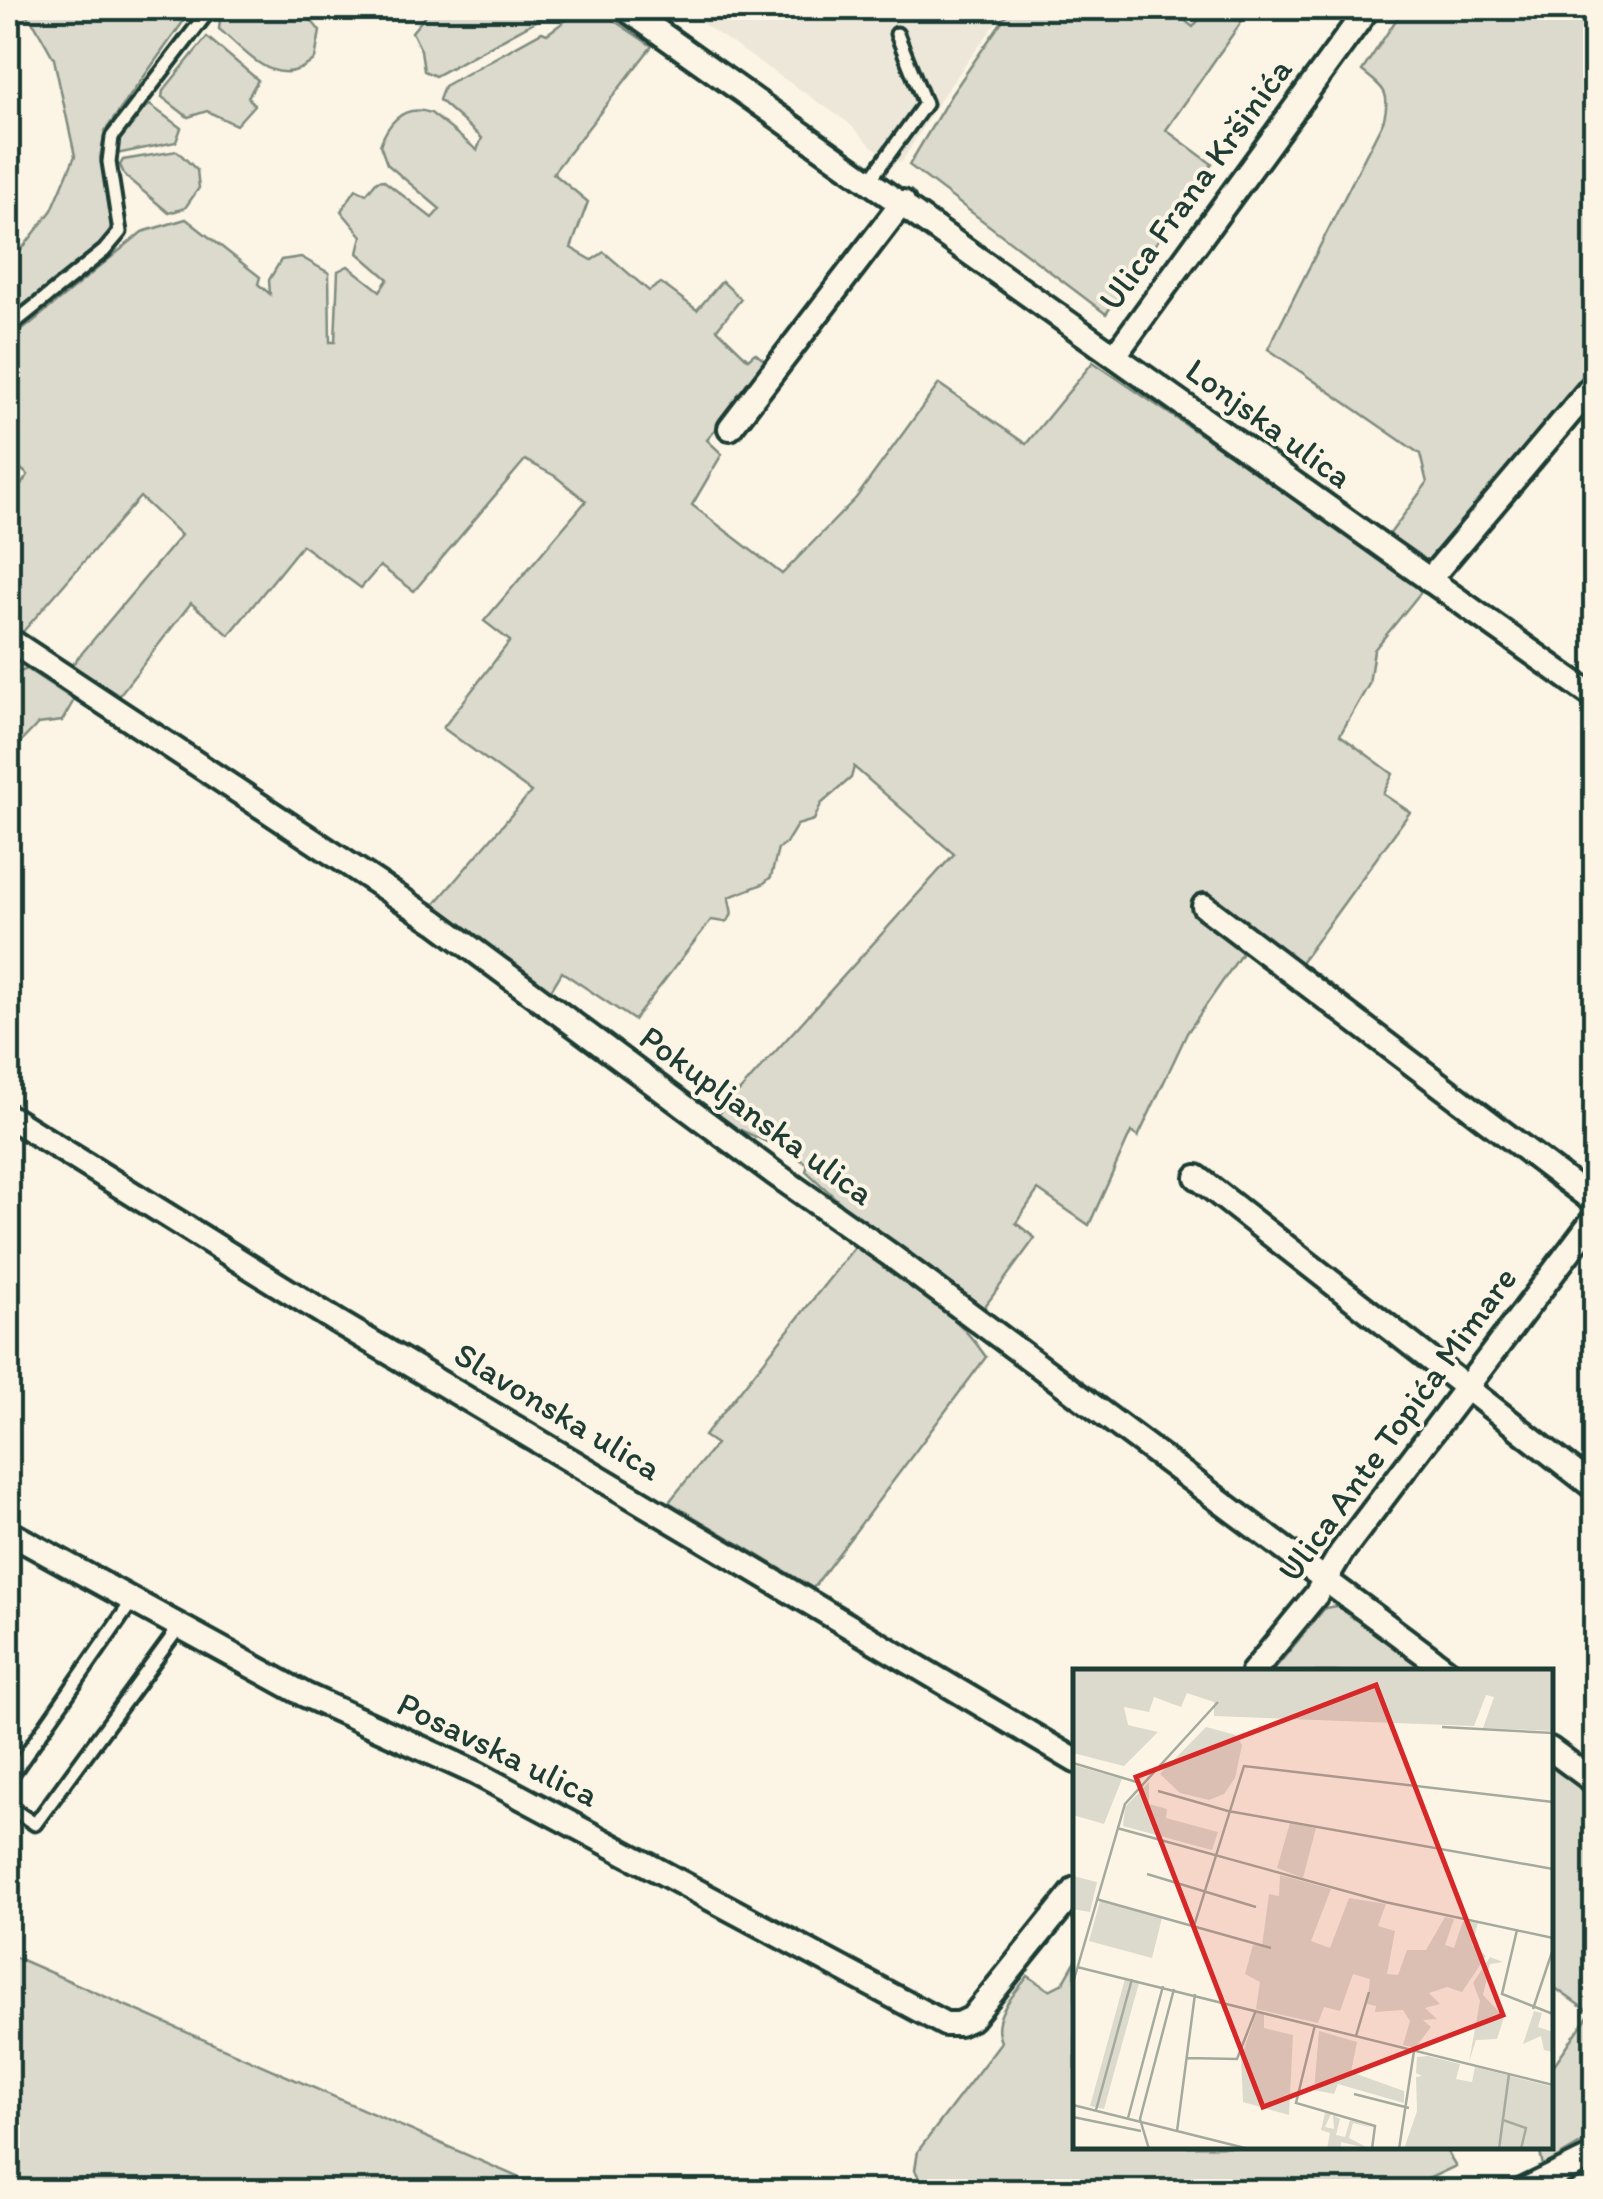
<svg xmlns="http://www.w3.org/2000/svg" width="1603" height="2199" font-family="Itim,sans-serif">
<rect width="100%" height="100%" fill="#fcf5e5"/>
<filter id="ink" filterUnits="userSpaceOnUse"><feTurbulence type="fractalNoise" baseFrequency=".01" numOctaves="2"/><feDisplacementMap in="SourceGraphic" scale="20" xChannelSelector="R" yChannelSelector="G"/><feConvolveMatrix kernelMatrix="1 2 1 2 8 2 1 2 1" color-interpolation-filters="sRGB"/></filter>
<g filter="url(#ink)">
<!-- built -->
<path fill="#ece7d8" d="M680 8H1007L943 95 901 163 873 147 846 121Z"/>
<!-- green -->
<g fill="#dcdacc" stroke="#7e8c80" stroke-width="2.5">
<path d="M19 8H193L105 131 100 158 113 219 104 251 8 320V267L52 210 75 156 54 59 35 25Z"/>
<path d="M230 8H301L320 31 315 59C277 93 249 54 219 29L220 20Z"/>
<path d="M432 8H560L435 76 424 71 421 50 412 32Z"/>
<path d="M583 8H595L652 46 553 173 588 202 571 248 592 260 604 252 649 291 661 283 697 310 722 281 741 299 717 329 748 359 755 353 770 365 707 440 722 454 692 505 782 574 856 498 939 384 1026 444 1093 362 1425 587 1374 650 1369 684 1340 735 1393 774 1383 794 1410 812 1299 965 1253 937 1187 1033 1138 1137 1131 1132 1089 1225 1038 1190 1016 1223 1035 1238 983 1309 859 1220 806 1171 808 1165 771 1138 767 1142 727 1124 718 1115 954 854 854 767 851 778 821 804 814 820 797 825 786 843 778 849 771 877 763 884 729 897C729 908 737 915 725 922L711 920 634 1020 562 972 550 992 434 905 531 792 443 728 510 641 484 621 586 501 555 476 525 460 414 591 380 566 361 588 302 545 229 635 191 603 117 698 72 665 181 535 140 497 21 634 8 626V502L28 475 8 458V342L142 232 186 219 260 277 258 284 270 294 269 280 281 260 301 257 329 273 330 342H335L338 271 348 266 380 291 388 279 358 253 362 236 341 211 356 189 366 194 377 181 383 180 432 218 440 209 387 164 380 145C389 121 404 104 431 113L477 150 482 138 439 100 444 86 542 32 547 34Z"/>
<path d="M1011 8H1169L1193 27 1208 8H1251L1166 130 1212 164 1106 314 909 165 951 95Z"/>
<path d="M1404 8H1595V367L1435 558 1426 560 1389 535 1427 483 1420 454 1268 349 1384 119C1391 91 1383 88 1362 71Z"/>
<path d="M207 37 258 80 248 97 254 105 236 125 207 111 188 117 162 97 163 91Z"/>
<path d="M150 105 181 128 176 142 116 154C113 134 133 116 150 105Z"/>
<path d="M177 151 197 170 199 188 185 208 169 213 125 176 120 165 123 160Z"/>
<path d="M27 669 74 700 62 721 38 724 8 755V683L15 674Z"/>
<path d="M857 1244C903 1277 954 1309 986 1357L813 1588 669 1502 716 1444 704 1436Z"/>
<path d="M1336 1606 1349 1610 1430 1672H1272L1325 1608Z"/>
<path d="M1551 1762 1595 1796 1596 2135 1543 2166 1539 2147 1550 2146 1551 2123 1554 2117 1551 2113V2069L1590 2013 1551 1985Z"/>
<path d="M8 1954 549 2191H8Z"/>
<path d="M1075 1962 1076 2146 1444 2147 1456 2166 1400 2192 926 2191 915 2170 918 2151 1001 2042C990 2017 1013 1996 1028 1976L1049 1990 1063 1983Z"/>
</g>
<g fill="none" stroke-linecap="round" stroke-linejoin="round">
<!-- lane casing -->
<g stroke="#1f3d34" stroke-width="19">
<g id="lane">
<path d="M870 180 925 104 897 34"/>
<path d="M8 328 104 251 120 232 109 162 112 137 211 8"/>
<path d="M8 1780 133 1600"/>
<path d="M8 1806 35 1824 180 1626"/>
</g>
</g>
<!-- street casing -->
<g stroke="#1f3d34" stroke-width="30">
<g id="street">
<path d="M625 8 1596 698"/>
<path d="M1115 355 1368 8"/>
<path d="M730 428 903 202"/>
<path d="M1429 580 1596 382"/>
<path d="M8 639 436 922 774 1173 889 1254 1449 1672"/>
<path d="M1204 906 1596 1203"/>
<path d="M8 1116 338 1322 1076 1761"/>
<path d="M1197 1177 1596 1489"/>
<path d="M8 1532 305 1695 476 1773 945 2024H959L972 2018 1076 1889"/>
<path d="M1253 1672 1316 1595 1341 1553 1596 1216"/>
<path d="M1550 1749 1596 1783"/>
<path d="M1520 2192 1596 2155"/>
</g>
</g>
<!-- lane -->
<use href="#lane" stroke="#fcf5e5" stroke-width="11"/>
<!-- street -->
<use href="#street" stroke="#fcf5e5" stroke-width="22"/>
</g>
</g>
<g text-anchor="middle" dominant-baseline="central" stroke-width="8" stroke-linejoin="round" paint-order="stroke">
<!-- street labels -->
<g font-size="35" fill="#1f3d34" stroke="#fcf5e5">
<text transform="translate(1195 184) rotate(-54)">Ulica Frana Kršinića</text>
<text transform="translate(1269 423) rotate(36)">Lonjska ulica</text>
<text transform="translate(757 1115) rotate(36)">Pokupljanska ulica</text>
<text transform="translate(558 1411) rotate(31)">Slavonska ulica</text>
<text transform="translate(1397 1424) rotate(-54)">Ulica Ante Topića Mimare</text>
<text transform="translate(498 1749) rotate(26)">Posavska ulica</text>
</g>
</g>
<!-- overview -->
<g transform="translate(1073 1669)">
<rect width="480" height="480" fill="#fcf5e5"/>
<path d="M0 0H480V62L410 59 421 28 413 26 401 57 141 47V33L114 24 108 38 81 28 76 43 51 38 55 56 85 63 51 97 0 84ZM133 58 163 66 169 76 162 109 151 125 136 131 107 124 87 105ZM0 96 49 110 31 155 0 146ZM76 113V135L94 140 93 149 145 163 139 181 50 157 52 138ZM217 154 243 159 230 209 204 199ZM207 206 258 220 238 272 257 279 276 229 313 235 305 257 322 262 314 305 325 306 334 281H353L372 248 381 250 372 276 381 279 390 252 405 254 399 276 413 287 389 323 374 318 356 324 367 335 352 339 364 350 350 351 358 358 342 379 330 376 337 352 330 341 302 343 303 337 294 335 297 310 280 305 267 342 251 338 245 354 183 340 187 313 172 305 180 276 189 277 196 225 206 227ZM0 207 24 213 17 243 0 240ZM27 232 89 249 79 289 16 272ZM417 288 430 293 417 295 410 326 431 348 424 370 403 371 396 393 407 332 400 314ZM52 310 66 314 31 440 17 437ZM461 342 469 344 465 358 480 363V383L471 381 468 367 450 375ZM183 344 191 345V359L220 366 216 446 170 433 168 389ZM246 362 284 373 278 403 331 422V434L265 415 261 425 241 421ZM355 387 387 395 383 410 399 413 402 398 480 418V480H331L344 442 343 408 349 407 343 404 344 388ZM252 444 258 445 252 458 261 460 260 446 267 450 263 466 272 468 277 451 300 459 280 454 276 469 297 480 268 473V480H254L257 464 248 461Z" fill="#dcdacc"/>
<path fill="none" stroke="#a4ab9e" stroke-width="2.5" d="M369 58 480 64M0 94 67 114M85 122 155 142 480 200M44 159 312 233 480 269M74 205 183 238M23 230 198 279M121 257 171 97 480 133M444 261 429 325 480 345M4 298 480 416M0 314 52 135 145 33M460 340 480 280M242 356 223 434 302 457 299 480M283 367 296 323M114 389 164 390 183 341M281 425 336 439M0 436 176 480M23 441 59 310M0 448 68 462M55 449 90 317M430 451 453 459 448 480M104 462 122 325M76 480 67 450 101 320M326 480 341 382M426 480 436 405"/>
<path fill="#d62828" fill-opacity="0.15" stroke="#d62828" stroke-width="5" d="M303 16 430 346 190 438 63 108Z"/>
<rect width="480" height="480" fill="none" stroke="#1f3d34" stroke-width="5"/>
</g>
<!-- margin -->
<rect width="1603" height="2199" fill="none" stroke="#fcf5e5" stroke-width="40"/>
<rect x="20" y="20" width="1563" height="2159" fill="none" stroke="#1f3d34" stroke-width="4" filter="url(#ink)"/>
</svg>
